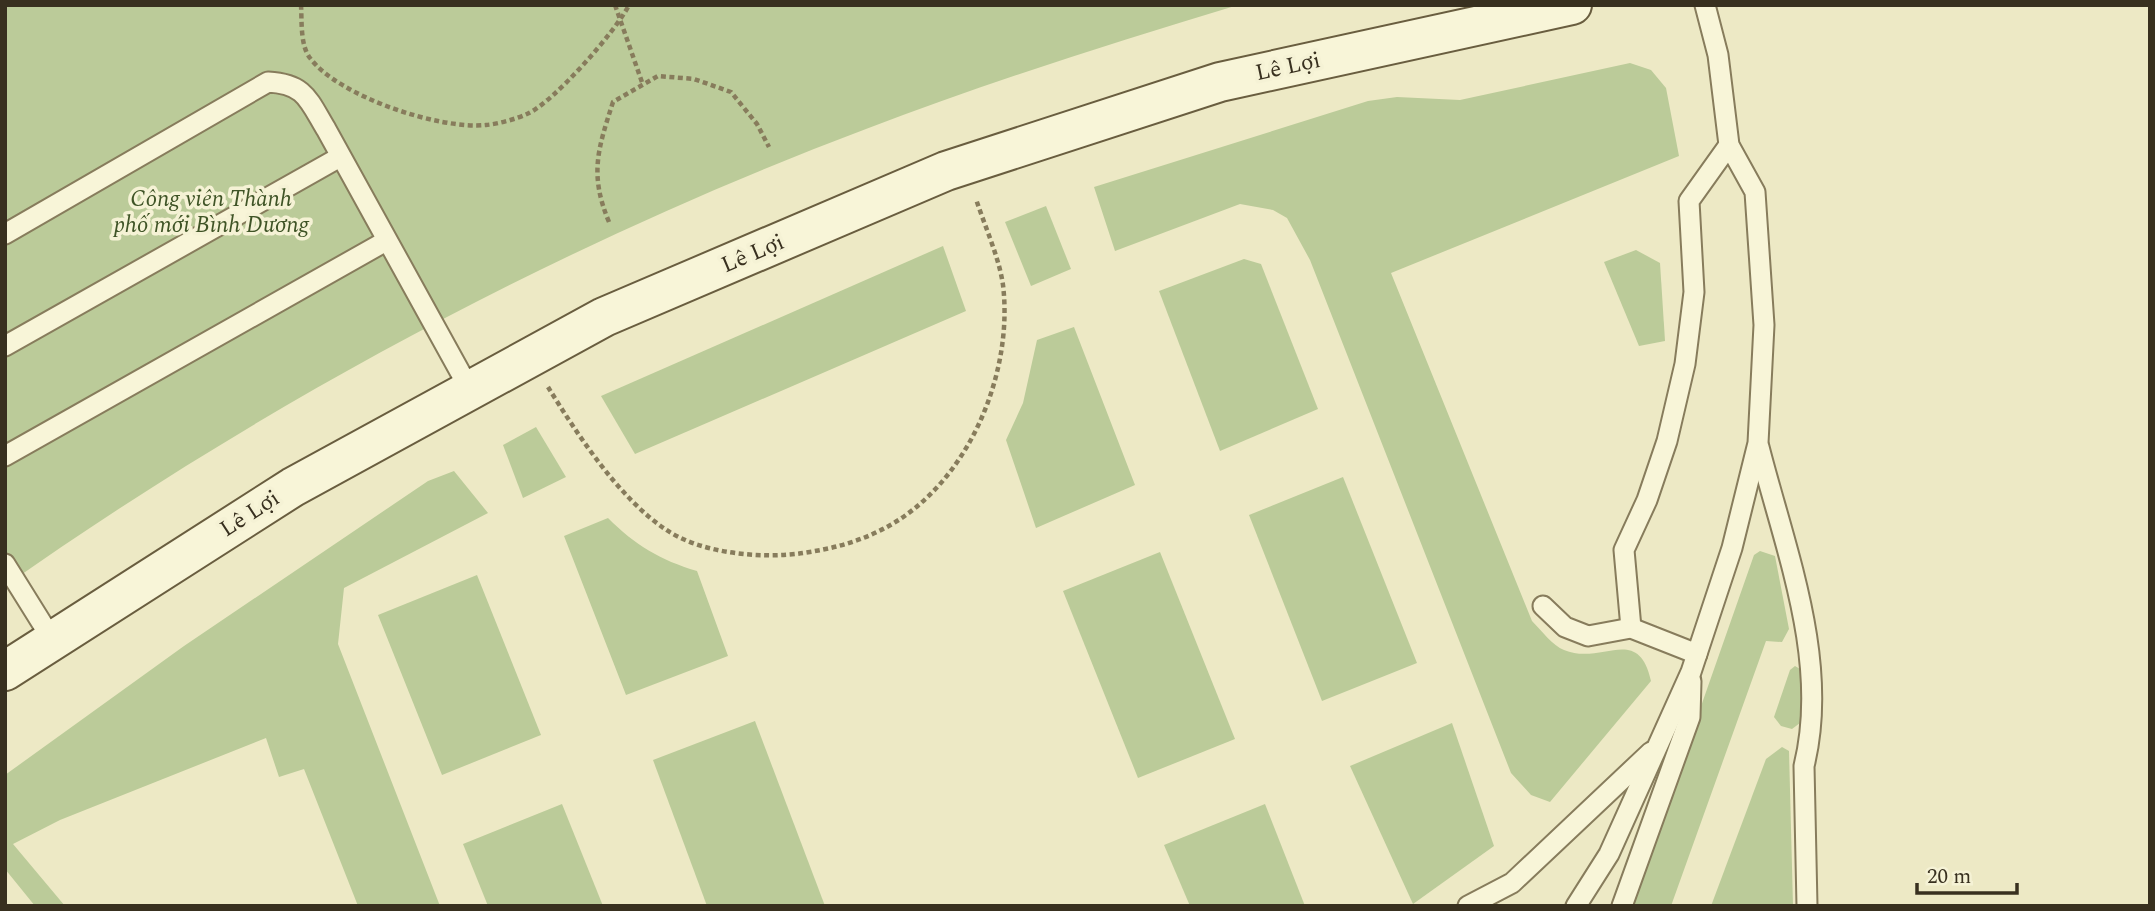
<svg xmlns="http://www.w3.org/2000/svg" width="2155" height="911" font-family="Spectral,serif">
<rect width="100%" height="100%" fill="#ede9c5"/>
<!-- green -->
<g fill="#bbcb99">
<path d="M5 5H1238C1113 43 988 82 866 129 564 243 269 400 5 586Z"/>
<path d="M1630 63 1651 70 1666 88 1679 156 1391 273 1532 621C1541 630 1553 646 1564 650 1602 666 1638 623 1651 681L1550 802 1531 795 1511 773 1310 260 1287 218 1273 210 1240 204 1115 251 1094 187 1368 101 1397 97 1460 100Z"/>
<path d="M1046 206 1071 269 1031 286 1005 222Z"/>
<path d="M943 246 966 311 635 454 601 396Z"/>
<path d="M1636 250 1660 263 1665 341 1639 346 1604 262Z"/>
<path d="M1244 259 1261 264 1318 409 1220 451 1159 291Z"/>
<path d="M1074 327 1135 485 1036 528 1006 440 1023 403 1037 340Z"/>
<path d="M536 427 566 477 523 498 503 445Z"/>
<path d="M454 471 488 513 344 588 338 644 440 906H358L304 769 279 777 266 738 60 820 13 844 65 906H35L5 869V775L184 646 428 481Z"/>
<path d="M1343 477 1417 663 1322 701 1249 515Z"/>
<path d="M608 518C635 545 660 560 697 571L728 656 626 695 564 536Z"/>
<path d="M1760 551 1775 556 1789 629 1782 642 1766 641 1671 906H1631L1754 555Z"/>
<path d="M1160 552 1235 739 1138 778 1063 591Z"/>
<path d="M477 575 541 735 442 775 378 615Z"/>
<path d="M1795 666 1800 669 1804 720 1792 729 1781 726 1774 717 1790 670Z"/>
<path d="M755 721 825 906H707L653 760Z"/>
<path d="M1452 723 1494 846 1413 904 1350 766Z"/>
<path d="M1782 747 1789 751 1793 906H1711L1766 759Z"/>
<path d="M562 804 603 906H488L463 844Z"/>
<path d="M1265 804 1305 906H1190L1164 845Z"/>
</g>
<g fill="none" stroke-linecap="round" stroke-linejoin="round">
<!-- service casing -->
<g stroke="#877c5c" stroke-width="23">
<g id="service">
<path d="M5 234 268 82C305 84 308 99 326 129L470 390"/>
<path d="M5 346 340 157"/>
<path d="M1759 447C1785 549 1830 661 1804 766L1807 906"/>
<path d="M5 456 386 241"/>
<path d="M5 564 53 641"/>
<path d="M1543 606 1565 627 1588 636 1631 628 1697 654"/>
<path d="M1631 628 1624 550 1647 500 1667 441 1685 364 1694 292 1689 201 1729 145"/>
<path d="M1468 906 1512 883 1651 752"/>
<path d="M1576 906 1609 854 1691 672 1732 548 1758 443 1764 325 1755 192 1729 145 1718 55 1705 5"/>
<path d="M1622 906 1690 717 1691 681"/>
</g>
</g>
<!-- secondary casing -->
<g stroke="#695d3f" stroke-width="42">
<path id="secondary" d="M5 671 293 487 604 317 946 171 1220 82 1572 5"/>
</g>
<!-- path -->
<g stroke="#877c5c" stroke-width="4.5" stroke-dasharray="5 3.5" stroke-linecap="butt">
<path d="M301 5C302 21 300 45 310 58 338 96 439 130 486 125 498 124 516 119 527 114 553 103 616 31 629 5"/>
<path d="M615 5 643 85"/>
<path d="M609 222C589 174 598 149 613 102L658 76 694 79 731 92 757 124 769 147"/>
<path d="M548 387C577 434 619 498 665 529 701 554 762 559 803 553 830 549 855 543 879 531 965 490 1014 377 1003 285 999 257 985 227 976 199"/>
</g>
<!-- service -->
<use href="#service" stroke="#f8f5d8" stroke-width="19"/>
<!-- secondary -->
<use href="#secondary" stroke="#f8f5d8" stroke-width="38"/>
</g>
<g text-anchor="middle" dominant-baseline="central" stroke-width="7" stroke-linejoin="round" paint-order="stroke">
<!-- street labels -->
<g font-size="23" fill="#38301f" stroke="#f5f2d5">
<text transform="translate(1288 67) rotate(-12)">Lê Lợi</text>
<text transform="translate(753 254) rotate(-23)">Lê Lợi</text>
<text transform="translate(250 514) rotate(-33)">Lê Lợi</text>
</g>
<!-- park labels -->
<g font-size="23" font-style="italic" fill="#3f5426" stroke="#f5f2d5">
<text x="211" y="199">Công viên Thành<tspan x="211" dy="26">phố mới Bình Dương</tspan></text>
</g>
</g>
<!-- border -->
<rect width="2155" height="911" fill="none" stroke="#38301f" stroke-width="14"/>
<!-- scale -->
<path d="M1917 883v10h100v-10" fill="none" stroke="#38301f" stroke-width="3.5"/>
<text x="1927" y="883" font-size="21" fill="#38301f" stroke="#f5f2d5" stroke-width="5" paint-order="stroke">20 m</text>
</svg>
